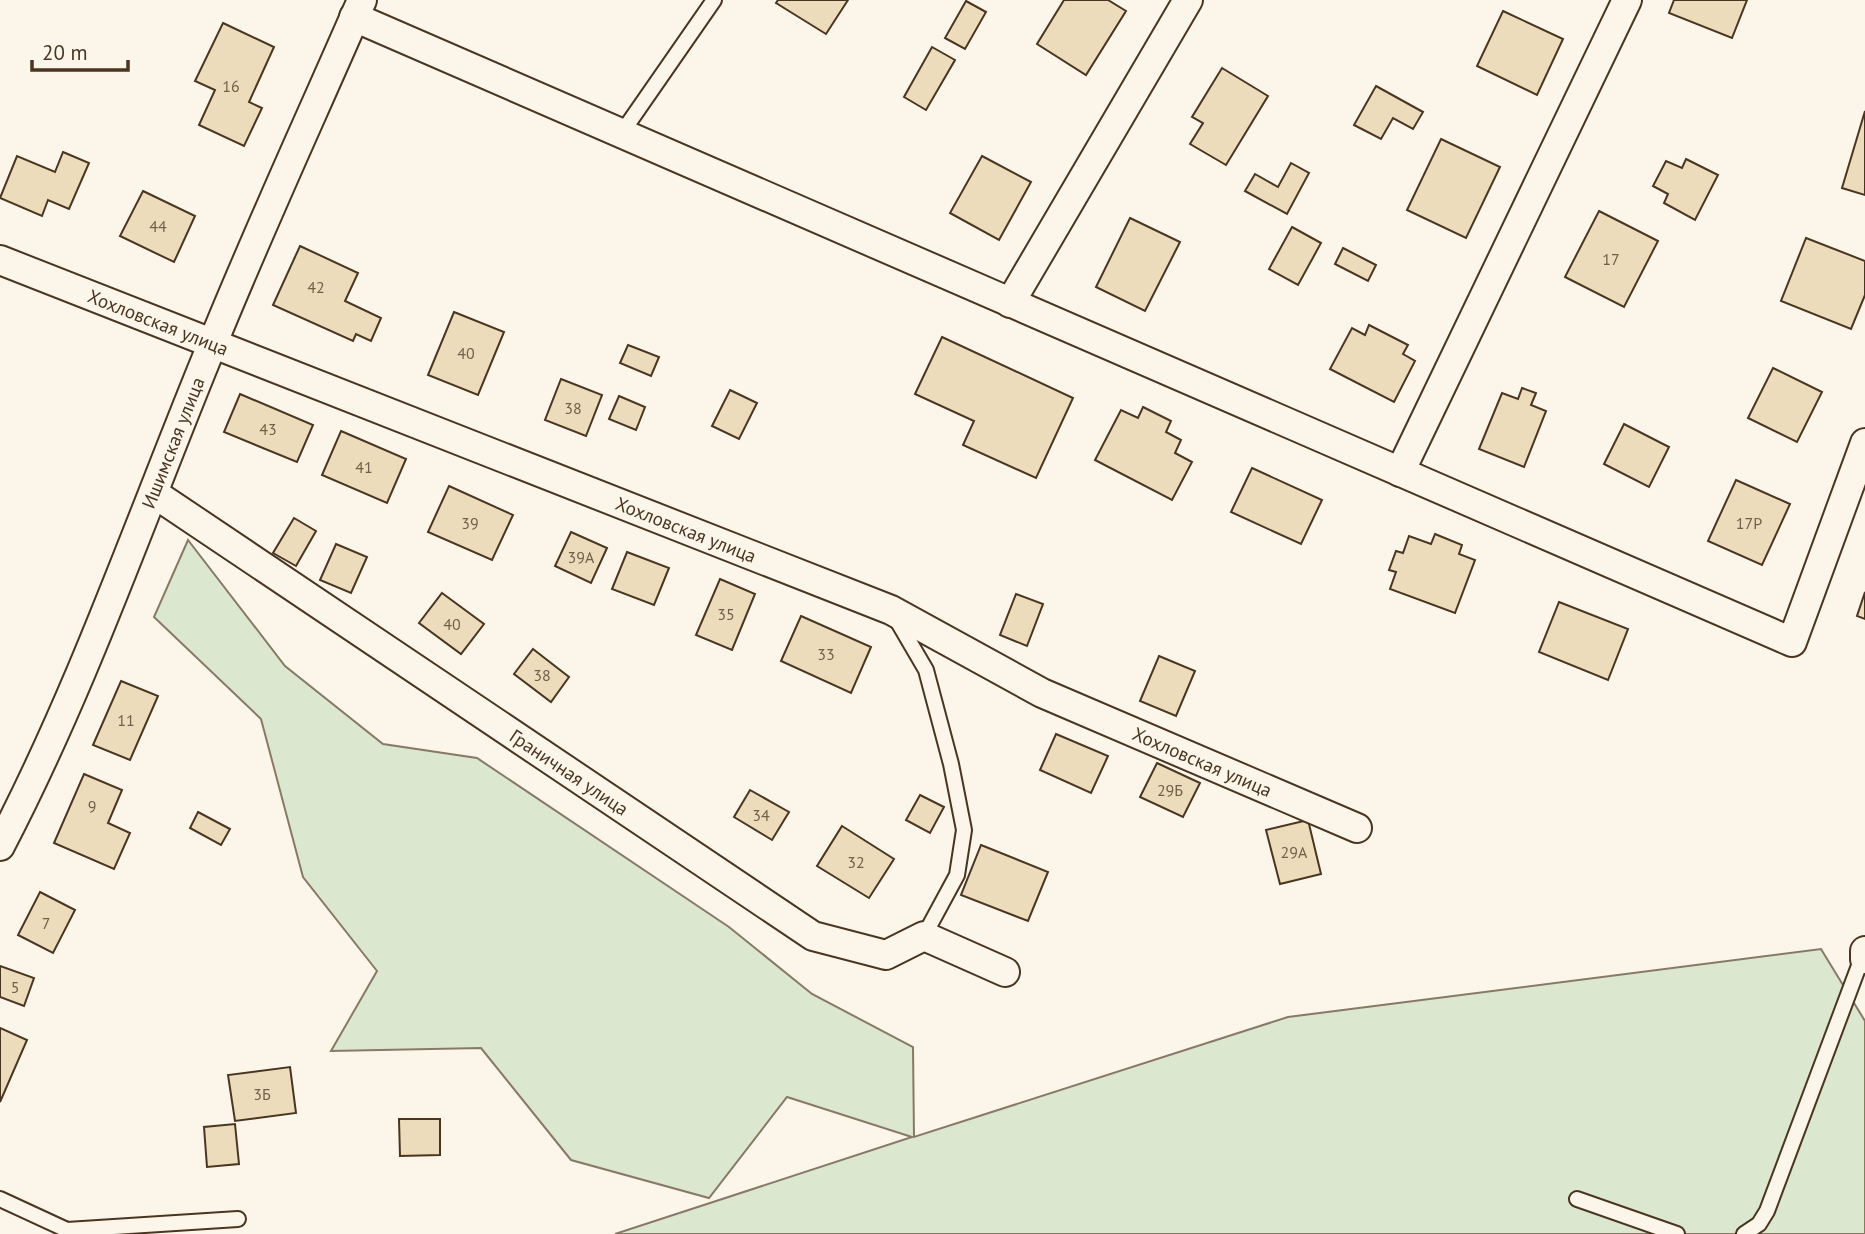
<svg xmlns="http://www.w3.org/2000/svg" width="1865" height="1234" font-family="'PT Sans',sans-serif">
<rect width="100%" height="100%" fill="#fbf6e9"/>
<!-- green -->
<path fill="#dce7d0" stroke="#887966" stroke-width="2" d="M188 540 285 666 383 744 477 758 729 927 812 994 913 1047 914 1137 1288 1017 1821 949 1865 1021V1234H615L912 1137 787 1097 709 1198 571 1160 481 1048 331 1051 377 971 303 877 261 719 154 617Z"/>
<!-- building -->
<g fill="#ecdcbc" stroke="#4a3520" stroke-width="2">
<path d="M778 0H848L826 34 776 3Z"/>
<path d="M1064 0H1108L1126 11 1086 75 1037 44Z"/>
<path d="M1674 0H1747L1732 38 1669 13Z"/>
<path d="M966 1 986 12 965 49 945 38Z"/>
<path d="M1503 11 1563 39 1537 95 1477 66Z"/>
<path d="M223 23 274 47 249 102 262 108 244 146 199 125 215 90 195 81Z"/>
<path d="M932 47 955 60 926 110 904 97Z"/>
<path d="M1222 68 1268 96 1226 165 1190 144 1203 123 1192 117Z"/>
<path d="M1376 86 1423 112 1413 129 1393 118 1381 139 1354 125Z"/>
<path d="M1865 111V195L1842 188Z"/>
<path d="M1441 139 1500 167 1466 238 1407 210Z"/>
<path d="M63 152 89 163 69 209 48 200 42 216 0 198 17 156 55 172Z"/>
<path d="M982 156 1031 182 999 240 950 213Z"/>
<path d="M1686 159 1718 175 1695 220 1664 203 1668 194 1653 186 1666 161 1682 168Z"/>
<path d="M1291 163 1309 173 1287 214 1245 191 1255 174 1278 187Z"/>
<path d="M143 191 195 216 174 262 120 236Z"/>
<path d="M1599 211 1658 241 1624 307 1565 277Z"/>
<path d="M1130 218 1180 242 1145 311 1096 287Z"/>
<path d="M1292 227 1321 243 1298 285 1269 269Z"/>
<path d="M1806 238 1865 261V295L1851 329 1781 301Z"/>
<path d="M300 246 358 273 345 301 381 318 371 341 356 334 353 341 273 305Z"/>
<path d="M1343 248 1376 265 1368 281 1335 264Z"/>
<path d="M454 312 504 332 478 395 428 375Z"/>
<path d="M1369 325 1408 345 1403 354 1415 361 1394 402 1330 369 1352 328 1365 335Z"/>
<path d="M942 337 1073 398 1036 478 963 445 974 421 915 394Z"/>
<path d="M628 345 659 357 651 376 620 363Z"/>
<path d="M1773 368 1822 392 1797 442 1748 418Z"/>
<path d="M561 379 602 395 586 436 545 420Z"/>
<path d="M1522 388 1536 393 1531 405 1546 411 1524 467 1479 449 1502 393 1518 399Z"/>
<path d="M730 390 757 403 739 439 712 426Z"/>
<path d="M240 394 313 425 297 462 224 432Z"/>
<path d="M619 396 645 407 636 430 609 419Z"/>
<path d="M1143 407 1171 421 1166 432 1181 440 1175 453 1192 462 1172 500 1095 460 1121 410 1138 418Z"/>
<path d="M1624 424 1669 447 1649 487 1604 464Z"/>
<path d="M341 431 406 459 387 503 322 475Z"/>
<path d="M1252 468 1322 500 1301 544 1231 512Z"/>
<path d="M1736 480 1790 504 1762 565 1708 541Z"/>
<path d="M449 486 513 515 492 560 428 532Z"/>
<path d="M294 518 316 531 296 566 273 553Z"/>
<path d="M571 532 607 548 591 583 555 566Z"/>
<path d="M1435 534 1462 545 1459 554 1475 560 1455 613 1390 589 1396 572 1389 570 1396 551 1403 553 1409 536 1431 544Z"/>
<path d="M336 544 367 557 351 593 320 580Z"/>
<path d="M627 552 669 568 654 605 612 589Z"/>
<path d="M720 579 755 594 732 650 696 635Z"/>
<path d="M1865 592V619L1857 616Z"/>
<path d="M442 593 484 624 461 654 419 623Z"/>
<path d="M1016 594 1043 604 1027 646 1000 635Z"/>
<path d="M1559 602 1628 629 1608 680 1539 652Z"/>
<path d="M801 616 871 647 851 693 781 661Z"/>
<path d="M533 649 569 677 551 702 514 674Z"/>
<path d="M1159 656 1195 671 1176 716 1140 701Z"/>
<path d="M121 681 158 696 130 760 93 745Z"/>
<path d="M1056 734 1108 756 1091 793 1040 770Z"/>
<path d="M1157 763 1200 783 1183 817 1140 797Z"/>
<path d="M84 774 122 790 108 823 130 833 114 869 54 843Z"/>
<path d="M750 790 789 812 772 840 734 817Z"/>
<path d="M920 795 944 807 930 833 906 820Z"/>
<path d="M198 812 230 829 221 845 190 828Z"/>
<path d="M1308 820 1321 874 1280 884 1266 830Z"/>
<path d="M842 826 894 859 869 898 817 866Z"/>
<path d="M981 845 1048 872 1028 921 961 895Z"/>
<path d="M40 892 75 910 53 953 18 935Z"/>
<path d="M0 966 34 978 24 1006 0 997Z"/>
<path d="M0 1028 27 1040 0 1102Z"/>
<path d="M290 1067 296 1113 235 1121 228 1075Z"/>
<path d="M399 1119H440V1155L400 1156Z"/>
<path d="M235 1124 239 1164 207 1167 204 1127Z"/>
</g>
<g fill="none" stroke-linecap="round" stroke-linejoin="round">
<!-- service casing -->
<g stroke="#4a3520" stroke-width="18">
<g id="service">
<path d="M621 134 714 0"/>
<path d="M895 617 926 670 951 764 964 830 957 875 924 936"/>
<path d="M0 1199 67 1230 238 1219"/>
<path d="M1577 1199 1677 1234"/>
<path d="M1744 1234 1759 1224 1767 1211 1863 955"/>
</g>
</g>
<!-- minor casing -->
<g stroke="#4a3520" stroke-width="32">
<g id="minor">
<path d="M354 17 1792 642 1865 443"/>
<path id="s1" d="M0 260 891 610 1042 693 1357 828"/>
<path d="M1010 303 1188 0"/>
<path d="M1400 472 1627 0"/>
<path id="s2" d="M155 494 813 936 886 955 924 936 1005 972"/>
<path id="s3" d="M0 846C84 685 143 512 212 345 259 229 312 115 362 0"/>
<path d="M1865 951V959"/>
</g>
</g>
<!-- service -->
<use href="#service" stroke="#fbf6e9" stroke-width="14"/>
<!-- minor -->
<use href="#minor" stroke="#fbf6e9" stroke-width="28"/>
</g>
<g text-anchor="middle" dominant-baseline="central" stroke-width="5" stroke-linejoin="round" paint-order="stroke">
<!-- number labels -->
<g font-size="16" fill="#725f47">
<text x="231" y="86">16</text>
<text x="158" y="226">44</text>
<text x="1611" y="259">17</text>
<text x="316" y="287">42</text>
<text x="466" y="353">40</text>
<text x="573" y="408">38</text>
<text x="268" y="429">43</text>
<text x="364" y="467">41</text>
<text x="470" y="523">39</text>
<text x="1749" y="523">17Р</text>
<text x="581" y="557">39А</text>
<text x="726" y="614">35</text>
<text x="452" y="624">40</text>
<text x="826" y="654">33</text>
<text x="542" y="675">38</text>
<text x="126" y="720">11</text>
<text x="1170" y="790">29Б</text>
<text x="92" y="806">9</text>
<text x="761" y="815">34</text>
<text x="1294" y="852">29А</text>
<text x="856" y="862">32</text>
<text x="46" y="923">7</text>
<text x="15" y="987">5</text>
<text x="262" y="1094">3Б</text>
</g>
<!-- street labels -->
<g font-size="19" fill="#4a3520" stroke="#fbf6e9">
<text stroke="none"><textPath href="#s1" startOffset="170">Хохловская улица</textPath></text>
<text stroke="none"><textPath href="#s3" startOffset="439">Ишимская улица</textPath></text>
<text stroke="none"><textPath href="#s1" startOffset="737">Хохловская улица</textPath></text>
<text stroke="none"><textPath href="#s1" startOffset="1304">Хохловская улица</textPath></text>
<text stroke="none"><textPath href="#s2" startOffset="499">Граничная улица</textPath></text>
</g>
</g>
<!-- scale -->
<path d="M32 60v10h96v-10" fill="none" stroke="#4a3520" stroke-width="3.5"/>
<text x="42" y="60" font-size="21" fill="#4a3520" stroke="#fbf6e9" stroke-width="5" paint-order="stroke">20 m</text>
</svg>
